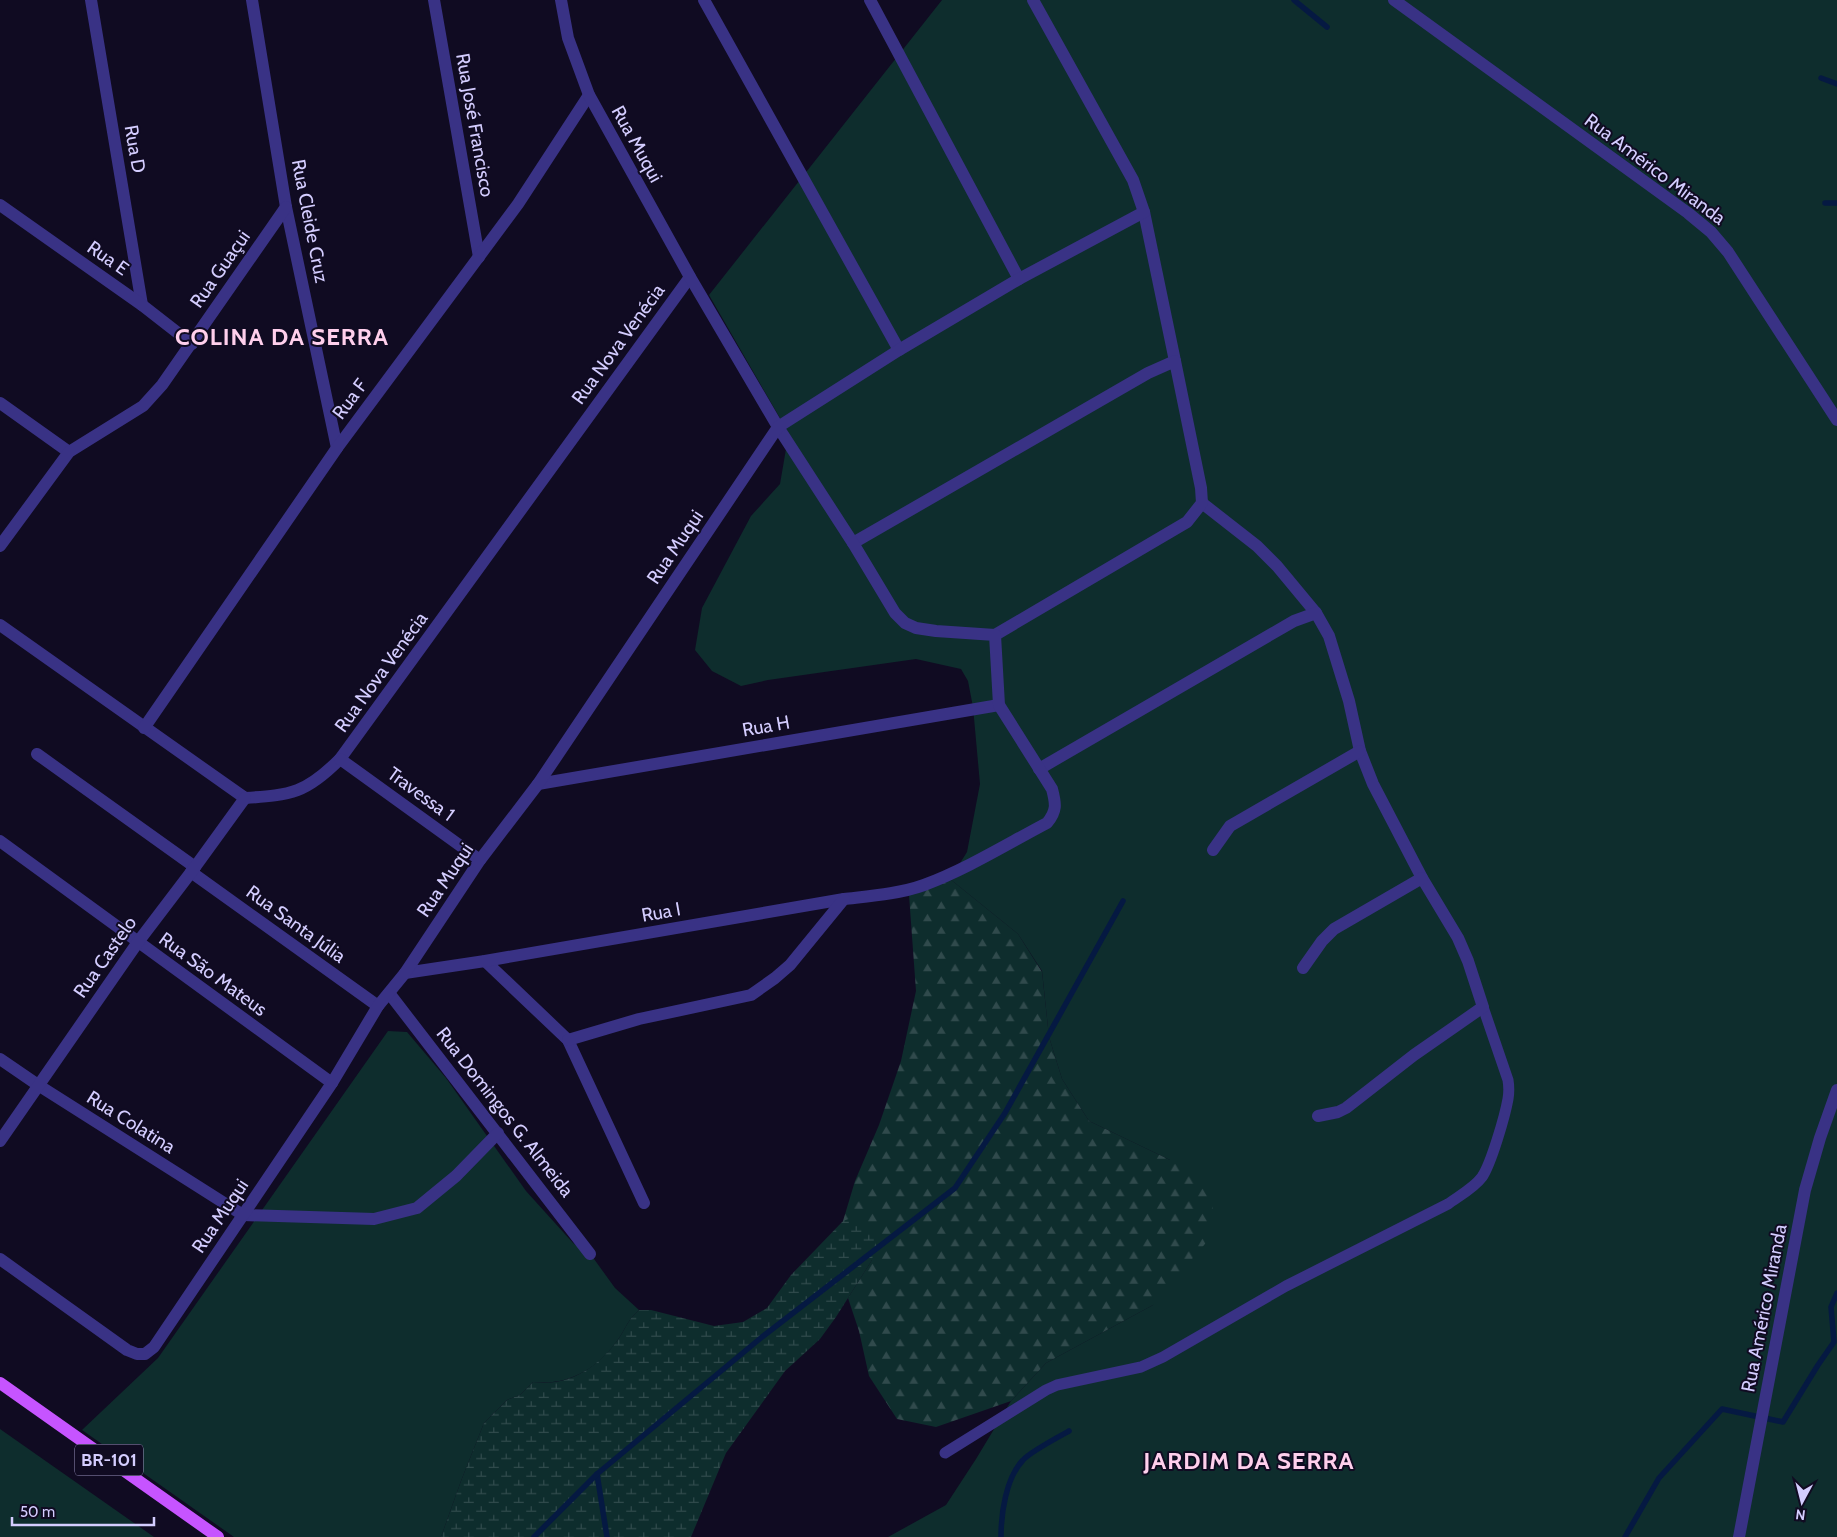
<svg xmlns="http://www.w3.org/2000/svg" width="1837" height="1537" font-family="Cabin,sans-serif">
<defs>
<pattern id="forest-firs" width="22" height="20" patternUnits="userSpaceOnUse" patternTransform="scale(1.25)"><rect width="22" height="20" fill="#0e2d2d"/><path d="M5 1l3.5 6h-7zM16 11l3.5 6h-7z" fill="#304a4c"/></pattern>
<pattern id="wetland-marsh" width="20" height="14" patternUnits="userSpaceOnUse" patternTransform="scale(1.25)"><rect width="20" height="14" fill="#0e2d2d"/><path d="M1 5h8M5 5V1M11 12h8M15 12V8" fill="none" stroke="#304a4c"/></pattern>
</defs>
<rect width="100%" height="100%" fill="#100b22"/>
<!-- grass -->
<g fill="#0e2d2d">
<path d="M942 0H1837V1537H888L946 1505 976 1459 1011 1401 1046 1363 1153 1305 1170 1160 1089 1121 1062 1079 1049 1037 1042 971 1018 934 950 879 967 852 980 784 973 707 968 681 961 669 916 659 768 680 741 686 712 671 695 650 702 608 751 516 780 484 786 449 788 432 709 295Z"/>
<path d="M388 1031 407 1032 446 1078 526 1191 573 1243 594 1259 615 1288 639 1310C626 1322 626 1329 617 1341 597 1369 568 1386 533 1382L520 1395 507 1400 484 1423 461 1481 441 1537H234L82 1430 158 1358Z"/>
<path d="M0 1429 154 1537H0Z"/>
</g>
<!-- forest -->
<path fill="url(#forest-firs)" d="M950 879 1018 934 1042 972 1049 1037 1062 1079 1089 1121 1170 1160 1214 1192 1210 1238 1153 1305 1046 1363 1011 1401 936 1427 897 1419 869 1376 859 1331 848 1298 872 1260 843 1221 855 1181 879 1125 901 1061 916 991 909 895Z"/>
<!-- wetland -->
<path fill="url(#wetland-marsh)" d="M854 1217 876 1239 872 1260 836 1317 820 1339 785 1371 726 1453 691 1537H441L461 1481 484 1423 507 1400 520 1395 533 1382C568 1387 597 1368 617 1341 626 1329 626 1322 639 1310H651L714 1326 743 1322 767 1308 791 1275 843 1221Z"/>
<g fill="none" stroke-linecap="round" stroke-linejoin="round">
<!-- stream -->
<g stroke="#051942" stroke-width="5.5">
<path d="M1294 0 1327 27"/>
<path d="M1821 78 1837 84"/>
<path d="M1825 203H1837"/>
<path d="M597 1474 607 1537"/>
<path d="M534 1537 597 1474 762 1337 955 1188 1005 1113 1123 901"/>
<path d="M1001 1537C1001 1513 1006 1478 1023 1460 1030 1452 1058 1437 1069 1431"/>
<path d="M1625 1537 1659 1478 1722 1409 1783 1422 1818 1365 1834 1342 1831 1307 1837 1293"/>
</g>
<!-- service -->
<path stroke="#393285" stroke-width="11" d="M945 1453 1046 1390 1057 1385 1141 1367 1163 1357 1286 1286 1448 1204C1459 1196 1474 1188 1482 1177 1491 1164 1505 1116 1508 1099 1509 1093 1509 1086 1508 1080L1483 1007"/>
<!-- minor -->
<g stroke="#393285" stroke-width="12">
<path d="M91 0 142 305"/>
<path d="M252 0 286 207 337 448"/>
<path d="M434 0 479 257"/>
<path d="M704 0 899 350"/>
<path d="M870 0 1019 279"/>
<path d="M1394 0 1688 213 1711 232 1728 252 1837 420"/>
<path d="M0 205 142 305 192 344"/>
<path d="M1144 212 1175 361"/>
<path d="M0 403 69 452"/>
<path d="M1202 503 1257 546 1277 566 1316 613"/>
<path d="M853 543 1148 373 1175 361 1201 488 1202 503 1187 522 995 635"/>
<path d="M0 546 69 452 143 406 162 385 286 207"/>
<path d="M0 625 245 798C292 795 306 793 340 759L690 277"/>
<path d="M144 728 337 448 518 204 589 95"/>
<path d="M37 754 195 867"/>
<path d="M340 759 480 860"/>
<path d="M1039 769 1294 621 1316 613 1329 636 1349 701 1360 751 1373 784 1422 878 1458 938 1468 961 1483 1007 1414 1055 1346 1108 1338 1112 1318 1116"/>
<path d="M538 784 999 705"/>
<path d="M0 841 332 1083"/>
<path d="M1213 850 1230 826 1360 751"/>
<path d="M191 872 378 1006"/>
<path d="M485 961 568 1040 644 1203"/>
<path d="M1303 968 1322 941 1334 929 1422 878"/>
<path d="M405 973 485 961 844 899C870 896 899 894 924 885 967 869 1007 844 1047 823 1057 811 1056 804 1052 789L999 705 995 635 936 631 916 628 905 623 895 613 853 543 778 427 690 277 589 95 568 38 561 0"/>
<path d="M389 993 590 1254"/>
<path d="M568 1040 639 1019 751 995 775 978 790 965 844 899"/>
<path d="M0 1059 38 1085 243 1215 374 1219 417 1208 456 1176 498 1133"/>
<path d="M0 1141 138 942 195 867 245 798"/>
<path d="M0 1259 127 1350 137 1354H145L154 1347 332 1083 378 1006 405 973 480 860 538 784 778 427 899 350 1019 279 1144 212 1133 180 1033 0"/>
<path d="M1739 1537 1805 1190 1820 1138 1837 1090"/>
</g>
<!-- primary -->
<path stroke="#c654ff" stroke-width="12" d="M0 1383 218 1537"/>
</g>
<g text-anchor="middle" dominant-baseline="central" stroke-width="4" stroke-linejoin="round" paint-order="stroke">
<!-- shield labels -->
<rect fill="#100b22" stroke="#9993bd" stroke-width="1" x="75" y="1444.5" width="68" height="31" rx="4"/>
<g font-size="18" font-weight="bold" fill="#d4cdff">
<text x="109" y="1460">BR-101</text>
</g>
<!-- street labels -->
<g font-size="19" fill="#d4cdff" stroke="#100b22">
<text transform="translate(475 125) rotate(80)">Rua José Francisco</text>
<text transform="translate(637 144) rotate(61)">Rua Muqui</text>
<text transform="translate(135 149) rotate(80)">Rua D</text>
<text transform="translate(1655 169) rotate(37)">Rua Américo Miranda</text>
<text transform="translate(310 221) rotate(79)">Rua Cleide Cruz</text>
<text transform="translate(108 258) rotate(35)">Rua E</text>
<text transform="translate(220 269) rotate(-55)">Rua Guaçui</text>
<text transform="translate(618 344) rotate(-54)">Rua Nova Venécia</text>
<text transform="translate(350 399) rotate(-53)">Rua F</text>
<text transform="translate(675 547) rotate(-56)">Rua Muqui</text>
<text transform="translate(381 672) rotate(-54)">Rua Nova Venécia</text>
<text transform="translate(766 726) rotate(-10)">Rua H</text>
<text transform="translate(421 794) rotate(36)">Travessa 1</text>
<text transform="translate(445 880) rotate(-56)">Rua Muqui</text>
<text transform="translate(661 912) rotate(-10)">Rua I</text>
<text transform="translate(296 924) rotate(36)">Rua Santa Júlia</text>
<text transform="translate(105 957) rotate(-55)">Rua Castelo</text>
<text transform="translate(213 974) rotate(36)">Rua São Mateus</text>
<text transform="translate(505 1112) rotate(52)">Rua Domingos G. Almeida</text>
<text transform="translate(131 1122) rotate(32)">Rua Colatina</text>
<text transform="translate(220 1216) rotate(-56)">Rua Muqui</text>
<text transform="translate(1764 1308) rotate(-79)">Rua Américo Miranda</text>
</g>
<!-- district labels -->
<g font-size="24" font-weight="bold" letter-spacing="1" fill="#ffcfec" stroke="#100b22">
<text x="282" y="336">COLINA DA SERRA</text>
<text x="1249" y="1460">JARDIM DA SERRA</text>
</g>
</g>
<!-- north arrow -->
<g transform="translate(1802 1502) rotate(187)" stroke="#100b22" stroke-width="4" paint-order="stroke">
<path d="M0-4L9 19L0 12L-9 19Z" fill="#d4cdff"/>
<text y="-8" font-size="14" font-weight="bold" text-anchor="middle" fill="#d4cdff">N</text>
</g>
<!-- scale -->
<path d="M12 1517v8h142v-8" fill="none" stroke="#d4cdff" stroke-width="2.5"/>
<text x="20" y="1517" font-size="15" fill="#d4cdff" stroke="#100b22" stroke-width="4" paint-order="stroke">50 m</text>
</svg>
